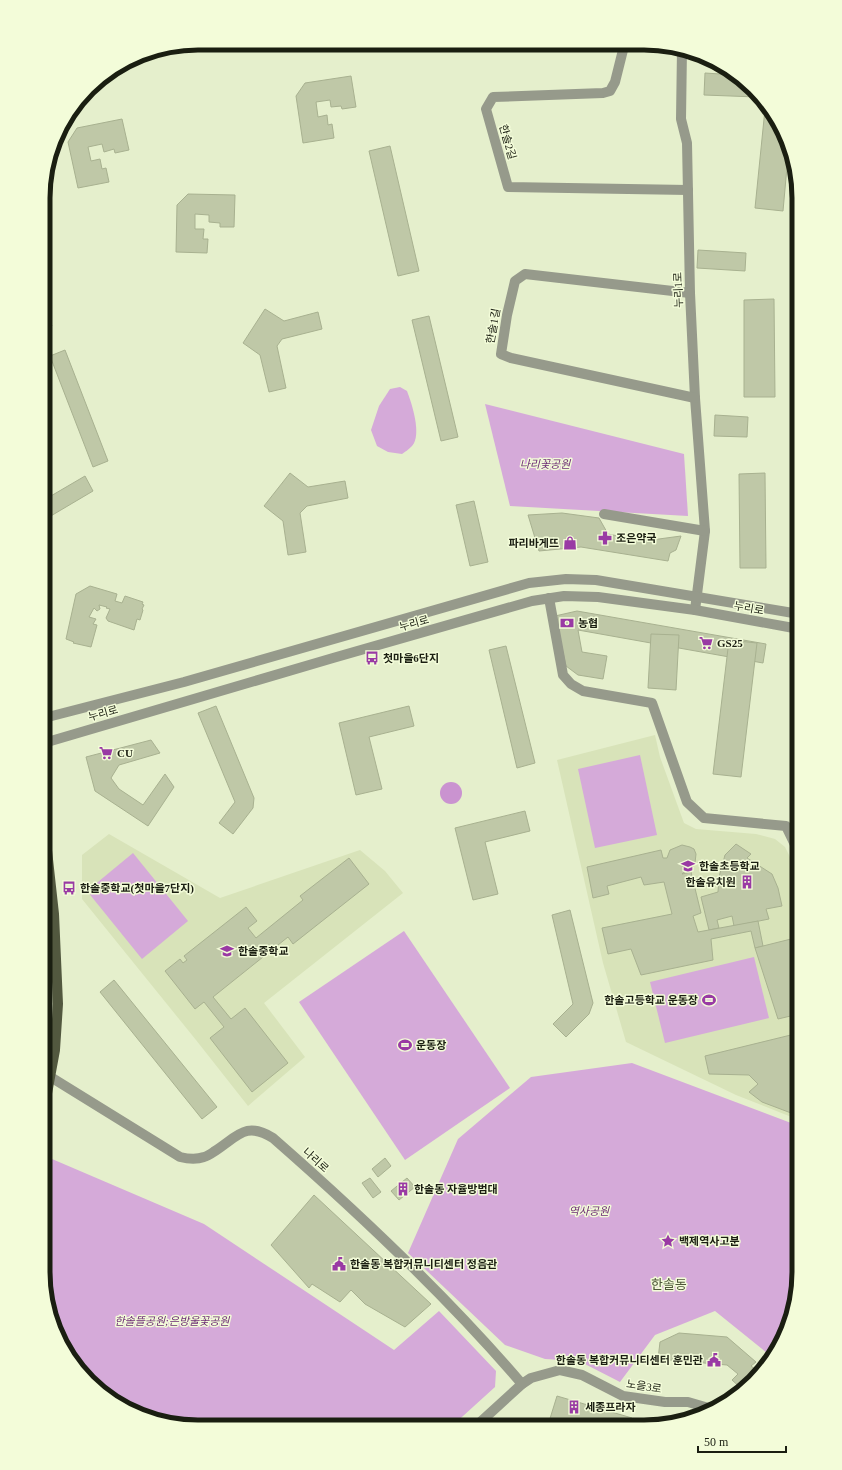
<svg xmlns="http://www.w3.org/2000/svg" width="842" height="1470" font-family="'Times New Roman','Noto Sans KR',serif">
<rect width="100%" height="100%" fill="#e5efcc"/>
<!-- built -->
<g fill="#d8e3b9">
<path d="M655 735 660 757 684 823 696 829 756 834 775 839 785 847 799 875V1120L736 1095 626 1042 603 963 557 760Z"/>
<path d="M109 834 220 898 360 850 385 871 403 893 264 1003 305 1057 248 1106 196 1040 82 899V855Z"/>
</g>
<!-- green -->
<g fill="#d5aad9">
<path d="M400 387 407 391C412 404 422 435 412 446 409 449 405 452 402 454L388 452 377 446 371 430 379 406 390 389Z"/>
<path d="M485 404 684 454 688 516 510 506Z"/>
<path d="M640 755 657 835 595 848 578 769Z"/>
<path d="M133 853 188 921 142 959 87 891Z"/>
<path d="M404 931 510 1088 405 1160 299 1002Z"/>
<path d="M754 957 769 1018 665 1043 650 982Z"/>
<path d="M632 1063 799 1126V1282L787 1331 772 1357 715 1311 655 1335 620 1382 579 1361 545 1359 505 1345 408 1253 458 1139 531 1077Z"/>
<path d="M52 1159 204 1224 394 1350 439 1311 496 1371 495 1387 452 1426H178L130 1411 96 1389 69 1358 51 1322 43 1272V1187Z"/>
</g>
<!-- water -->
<circle fill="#ca93d0" cx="451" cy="793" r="11"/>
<!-- building -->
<g fill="#bfc8a7" stroke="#a8b190">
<path d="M705 73 736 75 746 81 757 94V97L704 95Z"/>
<path d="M351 76 356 107 342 109 341 106 331 107 330 100 316 102 318 117 327 115 328 125 332 124 334 138 303 143 296 96 305 83Z"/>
<path d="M765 109H770L773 112 789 145 783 211 755 208Z"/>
<path d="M122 119 129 150 115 153 114 149 104 152 102 144 88 147 91 161 100 159 102 169 106 168 109 182 78 188 68 142 77 128Z"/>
<path d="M390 146 419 271 398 276 369 151Z"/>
<path d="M188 194 235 195 234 227H220V223L209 222V215L195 214V229H204L203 239H208L207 253 176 252 177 205Z"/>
<path d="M698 250 746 253 745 271 697 268Z"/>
<path d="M774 299 775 397H744V300Z"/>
<path d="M44 306 52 326 44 329Z"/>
<path d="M265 309 284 321 318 312 322 329 282 339 277 346 286 388 269 392 260 355 243 343Z"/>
<path d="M429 316 458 437 441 441 412 320Z"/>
<path d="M65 350 108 461 93 467 50 356Z"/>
<path d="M715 415 748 417 747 437 714 436Z"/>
<path d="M290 473 308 487 345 481 348 498 307 506 300 513 306 552 288 555 283 521 264 506Z"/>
<path d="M765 473 766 568H740L739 474Z"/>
<path d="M85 476 93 491 44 520V500Z"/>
<path d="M474 501 488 562 470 566 456 505Z"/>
<path d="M562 513 599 518 608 534 644 541 681 536 676 550 670 553 668 561 581 547 539 551 528 515Z"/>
<path d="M90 586 117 594 115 601 122 603 125 596 143 602 142 604 144 605 142 609 143 610 140 620 137 619 134 630 108 621 106 618 110 609 106 608 107 607 99 605 100 609 97 611 94 608 89 617 96 619 93 624 97 625 91 647 73 643 74 642 66 639 76 594Z"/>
<path d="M577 611 766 644 763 663 578 630 582 652 607 656 603 679 578 675 566 666 555 616Z"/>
<path d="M651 634 679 635 676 690 648 688Z"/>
<path d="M729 640 757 643 741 777 713 774Z"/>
<path d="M506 646 535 763 517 768 489 650Z"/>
<path d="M216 706 254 798 253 808 233 834 219 823 235 802 198 713Z"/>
<path d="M409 706 414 726 369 737 382 789 356 795 339 723Z"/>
<path d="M151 740 160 753 119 765 111 778 119 789 143 805 165 774 174 787 148 826 95 791 86 757Z"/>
<path d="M525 811 530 831 485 842 498 894 473 900 455 828Z"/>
<path d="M736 844 751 854 747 858 772 874 778 888 782 906 766 909 769 919 734 926 732 916 717 920 719 928 709 930 701 897 718 892 719 877 725 855Z"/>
<path d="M682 845 690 847 694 849 696 854 695 863 682 874 691 872 701 913 693 916 698 932 758 921 763 946 755 948 751 931 711 939 713 960 641 975 631 949 608 954 602 928 672 914 664 882 644 885 641 877 607 886 609 894 593 898 587 867 661 850 663 858H667L670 850Z"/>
<path d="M349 858 369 884 293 944 288 937 213 997 231 1019 245 1008 288 1063 252 1092 210 1038 224 1027 204 1002 195 1009 165 971 180 959 183 963 187 960 184 956 246 907 257 921 248 928 256 938 303 900 300 896Z"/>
<path d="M570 910 593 1003 589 1014 566 1037 553 1024 573 1004 552 915Z"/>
<path d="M799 937V1014L778 1019 755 948Z"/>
<path d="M114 980 217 1107 202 1119 100 992Z"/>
<path d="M799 1033V1116L762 1102 749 1092 758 1084 749 1075 709 1074 705 1056Z"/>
<path d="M385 1158 391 1166 378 1177 372 1169Z"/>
<path d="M370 1178 381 1192 373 1198 362 1183Z"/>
<path d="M407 1178 415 1187 399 1200 391 1191Z"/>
<path d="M314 1195 431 1304 405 1327 365 1304 351 1290 340 1302 312 1284 309 1288 271 1245Z"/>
<path d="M679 1333 727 1337 756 1362 751 1366 760 1373 743 1390 732 1380 738 1374 727 1365 658 1359 660 1342Z"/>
<path d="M557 1396 632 1418 629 1427H554L548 1425Z"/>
</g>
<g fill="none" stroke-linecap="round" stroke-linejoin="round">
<!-- minor -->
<g stroke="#969a8b" stroke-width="10">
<path d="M631 46H624L615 82 610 91 603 93 493 97 486 109 508 187 688 190"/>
<path d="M682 49 681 119 687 143 690 293 695 398 705 531 695 610"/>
<path d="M690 293 525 274 515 281 507 315 501 354 511 358 695 398"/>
<path d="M604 514 705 531"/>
<path d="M549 598 563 675 571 684 583 691 652 703 687 802 704 818 786 826 799 853"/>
<path d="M49 1076 180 1157C188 1159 196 1160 204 1157 208 1156 212 1153 215 1151 238 1136 246 1121 273 1138 361 1215 446 1295 522 1384"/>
<path d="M475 1427 522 1384 531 1378 560 1370 582 1375 623 1396 665 1402H688L712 1409"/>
</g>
<!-- tertiary -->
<g stroke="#969a8b" stroke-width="10">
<path d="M44 718 184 682 529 583 566 579 596 580 799 614"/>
<path d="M44 743 333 658 532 601 564 596 598 597 695 610 799 629"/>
</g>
<!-- primary -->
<path stroke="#52583f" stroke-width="10" d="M43 1115 55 1050 58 1004 54 914 44 823"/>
</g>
<!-- icons -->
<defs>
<g id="pharmacy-bare" transform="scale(1.08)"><path d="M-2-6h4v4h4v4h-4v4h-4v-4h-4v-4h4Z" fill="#993aa4" stroke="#f3fcd9" stroke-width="2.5" paint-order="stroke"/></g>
<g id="shop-bare" transform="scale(1.08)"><path d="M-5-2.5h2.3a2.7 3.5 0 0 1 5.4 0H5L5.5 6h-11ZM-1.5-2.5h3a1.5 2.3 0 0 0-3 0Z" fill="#993aa4" stroke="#f3fcd9" stroke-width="2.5" paint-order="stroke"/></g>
<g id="bank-bare" transform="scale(1.08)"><path d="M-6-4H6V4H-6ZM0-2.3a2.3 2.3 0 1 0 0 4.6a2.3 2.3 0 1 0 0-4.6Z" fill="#993aa4" stroke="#f3fcd9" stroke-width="2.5" paint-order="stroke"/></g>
<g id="supermarket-bare" transform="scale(1.08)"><path d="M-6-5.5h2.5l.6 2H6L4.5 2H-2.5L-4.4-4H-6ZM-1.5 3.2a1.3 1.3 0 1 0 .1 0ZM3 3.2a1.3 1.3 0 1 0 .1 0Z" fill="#993aa4" stroke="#f3fcd9" stroke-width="2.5" paint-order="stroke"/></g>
<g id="bus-bare" transform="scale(1.08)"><path d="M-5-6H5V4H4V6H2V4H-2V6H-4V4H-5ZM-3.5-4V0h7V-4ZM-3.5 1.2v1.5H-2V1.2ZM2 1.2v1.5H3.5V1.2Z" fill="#993aa4" stroke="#f3fcd9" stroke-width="2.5" paint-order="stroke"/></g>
<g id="school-bare" transform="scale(1.08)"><path d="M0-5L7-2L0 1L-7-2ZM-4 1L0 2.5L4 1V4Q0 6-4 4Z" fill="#993aa4" stroke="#f3fcd9" stroke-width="2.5" paint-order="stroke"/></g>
<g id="building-bare" transform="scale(1.08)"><path d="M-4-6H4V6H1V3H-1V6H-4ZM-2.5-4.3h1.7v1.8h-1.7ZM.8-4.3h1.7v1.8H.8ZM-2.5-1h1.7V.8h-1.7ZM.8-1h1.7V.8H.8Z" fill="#993aa4" stroke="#f3fcd9" stroke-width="2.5" paint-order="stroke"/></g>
<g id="stadium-bare" transform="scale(1.08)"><path d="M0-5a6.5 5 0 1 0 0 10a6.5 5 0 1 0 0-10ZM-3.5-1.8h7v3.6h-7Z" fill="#993aa4" stroke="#f3fcd9" stroke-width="2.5" paint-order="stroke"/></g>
<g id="sight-bare" transform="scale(1.08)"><path d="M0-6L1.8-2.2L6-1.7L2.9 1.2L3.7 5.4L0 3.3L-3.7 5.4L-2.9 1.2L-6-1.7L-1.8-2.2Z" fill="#993aa4" stroke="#f3fcd9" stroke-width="2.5" paint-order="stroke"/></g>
<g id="civic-bare" transform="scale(1.08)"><path d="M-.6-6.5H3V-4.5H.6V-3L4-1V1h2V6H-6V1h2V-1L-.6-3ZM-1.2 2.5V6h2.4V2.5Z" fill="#993aa4" stroke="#f3fcd9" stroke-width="2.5" paint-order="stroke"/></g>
</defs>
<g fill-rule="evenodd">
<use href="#pharmacy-bare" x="605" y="538"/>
<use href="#shop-bare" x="570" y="543"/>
<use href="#bank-bare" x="567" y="623"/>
<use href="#supermarket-bare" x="706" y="643"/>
<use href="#bus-bare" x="372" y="658"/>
<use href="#supermarket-bare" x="106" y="753"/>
<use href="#school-bare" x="688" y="866"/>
<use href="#building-bare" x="747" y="882"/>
<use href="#bus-bare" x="69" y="888"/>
<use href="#school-bare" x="227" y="951"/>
<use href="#stadium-bare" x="709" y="1000"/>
<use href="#stadium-bare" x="405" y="1045"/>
<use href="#building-bare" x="403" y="1189"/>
<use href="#sight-bare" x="668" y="1241"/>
<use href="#civic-bare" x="339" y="1264"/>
<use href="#civic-bare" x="714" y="1360"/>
<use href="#building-bare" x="574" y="1407"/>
</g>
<g text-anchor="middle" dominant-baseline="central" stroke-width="3" stroke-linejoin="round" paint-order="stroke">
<!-- street labels -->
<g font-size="11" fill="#1a1e11" stroke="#f3fcd9">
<text transform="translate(508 142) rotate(74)">한솔2길</text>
<text transform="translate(678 290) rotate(-92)">누리1로</text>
<text transform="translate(493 326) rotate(-80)">한솔1길</text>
<text transform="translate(749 608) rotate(10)">누리로</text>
<text transform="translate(414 623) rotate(-16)">누리로</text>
<text transform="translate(103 713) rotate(-16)">누리로</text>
<text transform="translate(316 1160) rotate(42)">나리로</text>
<text transform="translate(644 1386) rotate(9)">노을3로</text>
</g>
<!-- park labels -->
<g font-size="11" font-style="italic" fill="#6c2b74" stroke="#f3fcd9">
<text x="545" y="464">나리꽃공원</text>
<text x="589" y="1211">역사공원</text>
<text x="172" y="1321">한솔뜰공원;은방울꽃공원</text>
</g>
<!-- poi labels -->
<g font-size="11" font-weight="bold" fill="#1a1e11" stroke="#f3fcd9" text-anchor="start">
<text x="616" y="538">조은약국</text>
<text x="559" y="543" text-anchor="end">파리바게뜨</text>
<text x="578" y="623">농협</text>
<text x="717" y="643">GS25</text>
<text x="383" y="658">첫마을6단지</text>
<text x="117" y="753">CU</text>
<text x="699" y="866">한솔초등학교</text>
<text x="736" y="882" text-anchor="end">한솔유치원</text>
<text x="80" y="888">한솔중학교(첫마을7단지)</text>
<text x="238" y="951">한솔중학교</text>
<text x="698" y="1000" text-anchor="end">한솔고등학교 운동장</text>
<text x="416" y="1045">운동장</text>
<text x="414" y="1189">한솔동 자율방범대</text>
<text x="679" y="1241">백제역사고분</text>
<text x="350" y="1264">한솔동 복합커뮤니티센터 정음관</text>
<text x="703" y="1360" text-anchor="end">한솔동 복합커뮤니티센터 훈민관</text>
<text x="585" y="1407">세종프라자</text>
</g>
<!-- quarter labels -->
<g font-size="13" fill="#4f5739" stroke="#f3fcd9">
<text x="669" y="1284">한솔동</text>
</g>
</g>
<!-- crop -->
<path d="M0 0H842V1470H0ZM198 50H644A148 148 0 0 1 792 198V1272A148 148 0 0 1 644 1420H198A148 148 0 0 1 50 1272V198A148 148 0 0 1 198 50Z" fill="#f3fcd9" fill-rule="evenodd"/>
<path fill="none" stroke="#1a1e11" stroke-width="5" d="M198 50H644A148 148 0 0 1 792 198V1272A148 148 0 0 1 644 1420H198A148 148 0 0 1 50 1272V198A148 148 0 0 1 198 50Z"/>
<!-- scale -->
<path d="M698 1446v6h88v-6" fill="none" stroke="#1a1e11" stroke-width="2"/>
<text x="704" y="1446" font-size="12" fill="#1a1e11" stroke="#f3fcd9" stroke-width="3" paint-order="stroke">50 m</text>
</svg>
